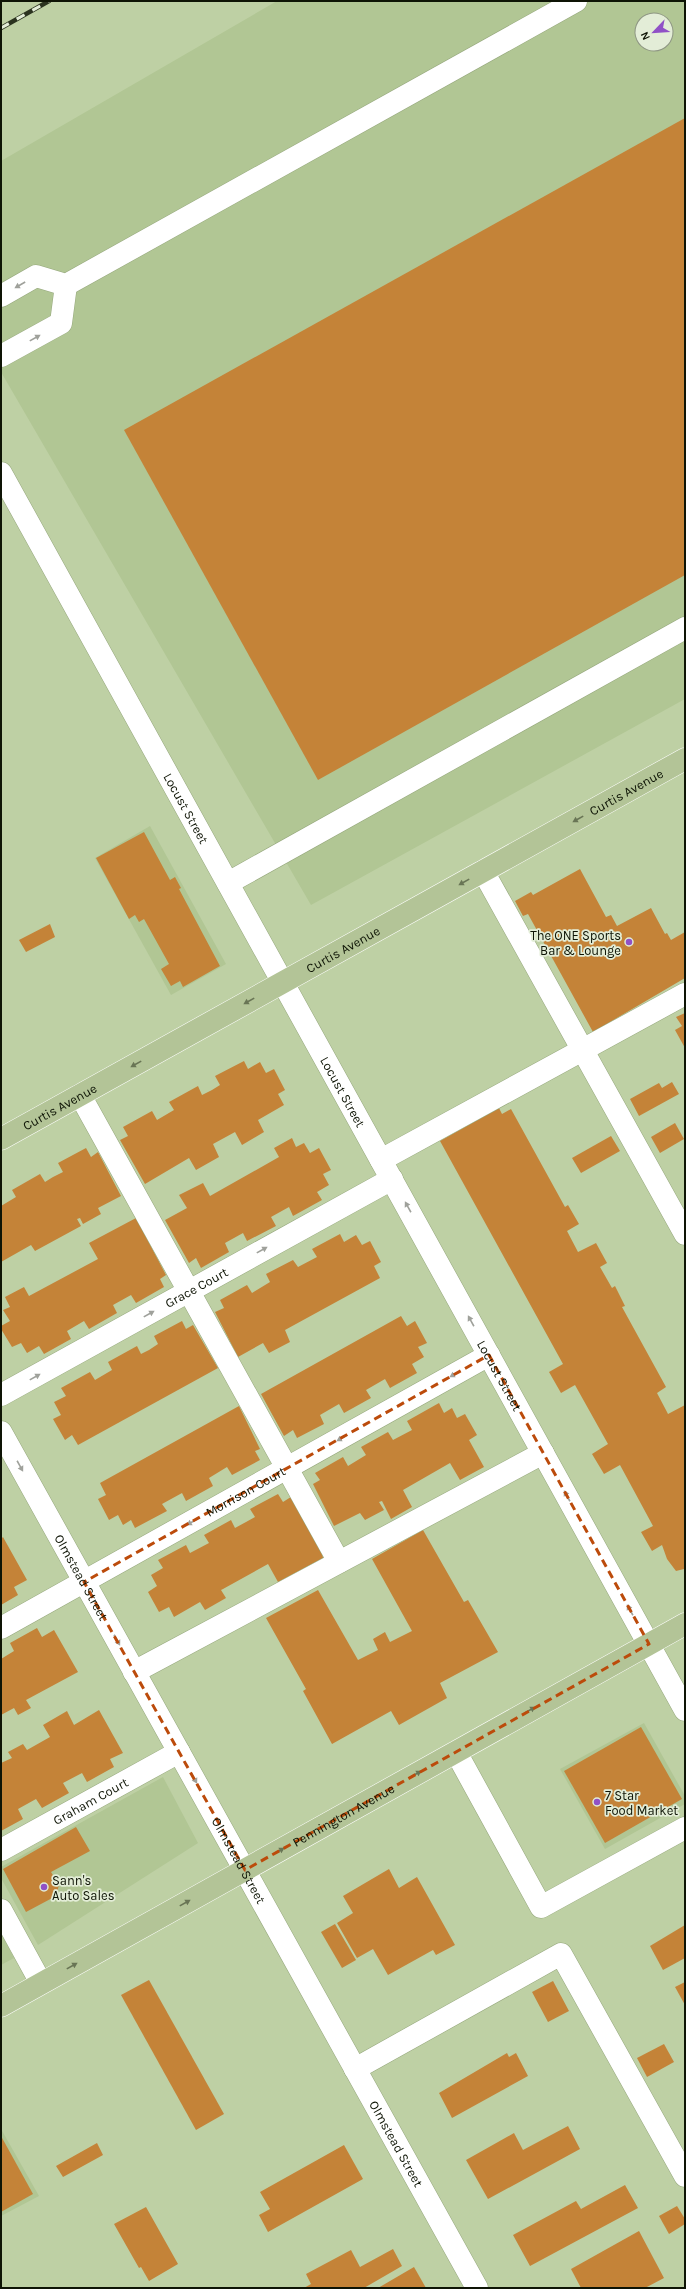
<svg xmlns="http://www.w3.org/2000/svg" width="686" height="2289" font-family="Karla,sans-serif">
<rect width="100%" height="100%" fill="#bed0a4"/>
<!-- built -->
<g fill="#b1c694" fill-rule="evenodd">
<path d="M277 1H685V699L311 905 1 372V161ZM642 20H666V44H642Z"/>
<path d="M150 826 226 964 171 995 95 858Z"/>
<path d="M644 1723 685 1796V1804L605 1849 560 1769Z"/>
<path d="M163 1777 198 1843 38 1945 1 1878V1867Z"/>
<path d="M1 1933 14 1958 1 1965Z"/>
<path d="M1 2129 39 2196 1 2216Z"/>
</g>
<!-- building -->
<g fill="#c48338">
<path d="M685 118V575L318 780 124 430Z"/>
<path d="M144 832 170 880 175 877 181 888 179 889 220 966 183 987 180 981 171 986 161 969 169 964 144 919 139 922 135 915 129 919 96 858Z"/>
<path d="M580 869 606 917 611 915 617 926 651 908 665 934 667 933 671 940 685 932V978L593 1032 528 914 523 916 515 901 531 892 533 895Z"/>
<path d="M50 924 55 937 26 952 19 940Z"/>
<path d="M685 1013V1048L675 1030 682 1026 676 1017Z"/>
<path d="M244 1061 248 1069 260 1062 266 1073 274 1069 285 1090 278 1094 284 1105 258 1120 264 1132 242 1145 235 1132 213 1144 219 1157 196 1170 189 1158 145 1184 120 1140 128 1136 123 1127 152 1111 157 1120 174 1110 169 1102 198 1086 202 1095 212 1090 220 1085 215 1076Z"/>
<path d="M672 1082 679 1094 639 1116 630 1099 659 1083 662 1088Z"/>
<path d="M499 1108 502 1114 511 1109 565 1207 568 1205 579 1224 567 1231 578 1252 596 1243 607 1263 600 1267 612 1288 615 1286 625 1306 622 1307 666 1387 657 1393 667 1412 668 1414 685 1405 684 1569 676 1571 667 1559 662 1545 652 1551 641 1532 653 1526 620 1465 604 1474 592 1454 608 1444 575 1385 561 1393 549 1372 563 1364 440 1141Z"/>
<path d="M675 1123 684 1139 660 1153 651 1137Z"/>
<path d="M611 1136 620 1151 581 1173 572 1158Z"/>
<path d="M292 1138 296 1147 304 1143 310 1153 319 1148 331 1170 323 1174 329 1185 317 1192 322 1200 293 1216 289 1207 271 1217 276 1226 247 1241 243 1233 225 1243 229 1252 201 1268 196 1258 189 1263 165 1220 187 1208 179 1195 203 1183 210 1196 279 1157 274 1148Z"/>
<path d="M86 1148 91 1157 98 1152 121 1196 98 1208 101 1214 83 1224 80 1218 77 1219 81 1226 35 1251 31 1245 1 1262V1206L16 1197 12 1190 40 1174 45 1182 53 1177 63 1172 58 1163Z"/>
<path d="M136 1218 166 1275 160 1279 164 1287 136 1303 131 1295 113 1305 117 1313 89 1329 84 1321 67 1331 71 1339 44 1354 39 1346 27 1353 21 1343 12 1347 1 1329V1326L10 1321 3 1310 10 1307 5 1297 24 1287 29 1296 98 1259 89 1243Z"/>
<path d="M340 1234 344 1242 356 1235 362 1245 370 1241 381 1262 374 1266 380 1278 285 1330 290 1342 269 1353 263 1343 238 1357 215 1312 224 1308 220 1300 247 1285 252 1293 270 1282 266 1274 293 1260 298 1267 317 1257 312 1249Z"/>
<path d="M401 1316 407 1326 415 1321 427 1343 418 1347 424 1357 412 1364 417 1373 390 1388 385 1379 366 1390 371 1398 344 1413 339 1404 320 1415 324 1424 297 1438 293 1430 284 1436 261 1394Z"/>
<path d="M182 1321 186 1329 193 1325 218 1368 78 1445 72 1435 65 1440 53 1419 61 1415 54 1402 66 1396 61 1388 90 1372 95 1380 112 1370 108 1362 137 1346 141 1354 149 1350 158 1344 154 1336Z"/>
<path d="M439 1403 444 1413 452 1408 457 1418 465 1414 477 1435 469 1440 484 1467 460 1480 450 1463 403 1490 412 1507 391 1519 382 1501 379 1502 384 1510 365 1520 360 1513 334 1526 313 1484 320 1480 315 1473 343 1457 348 1466 366 1455 361 1447 388 1432 393 1440 412 1430 407 1421Z"/>
<path d="M239 1406 260 1449 255 1451 260 1460 232 1475 227 1467 209 1478 213 1486 186 1501 182 1493 162 1504 167 1511 135 1528 131 1520 123 1525 118 1515 109 1520 98 1499 106 1495 100 1483Z"/>
<path d="M278 1494 283 1502 294 1495 322 1552 323 1558 278 1582 268 1564 223 1589 221 1590 226 1598 205 1610 200 1602 174 1617 169 1607 159 1612 148 1592 157 1586 151 1575 163 1568 158 1560 186 1545 190 1553 209 1543 204 1535 231 1520 235 1528 246 1522 255 1517 250 1509Z"/>
<path d="M423 1530 464 1602 468 1600 498 1652 440 1683 447 1698 399 1725 391 1711 332 1744 303 1691 306 1689 266 1618 318 1590 358 1660 378 1650 373 1639 385 1632 390 1642 412 1631 372 1559Z"/>
<path d="M3 1537 27 1580 14 1587 18 1595 1 1605V1539Z"/>
<path d="M37 1628 42 1637 54 1630 78 1672 26 1700 31 1708 18 1715 14 1708 1 1715V1659L14 1651 10 1643Z"/>
<path d="M99 1710 123 1753 110 1759 114 1767 87 1782 82 1773 63 1783 69 1793 42 1808 36 1799 18 1809 23 1819 1 1831V1763L12 1758 8 1752 23 1744 27 1750 50 1737 43 1725 67 1711 74 1725Z"/>
<path d="M641 1727 682 1799 605 1843 564 1771Z"/>
<path d="M76 1827 90 1851 51 1872 59 1885 56 1896 26 1912 3 1869Z"/>
<path d="M389 1869 399 1888 417 1877 455 1945 436 1955 433 1950 388 1975 373 1949 357 1958 337 1923 353 1913 343 1896Z"/>
<path d="M335 1924 356 1960 342 1968 321 1932Z"/>
<path d="M685 1925V1958L663 1970 650 1946Z"/>
<path d="M149 1980 224 2114 196 2130 121 1995Z"/>
<path d="M553 1981 569 2011 548 2022 532 1992Z"/>
<path d="M685 1982V2005L675 1987Z"/>
<path d="M664 2044 674 2062 647 2077 637 2058Z"/>
<path d="M507 2053 509 2057 516 2053 528 2076 452 2118 439 2093Z"/>
<path d="M568 2126 580 2149 488 2199 466 2160 514 2133 523 2150Z"/>
<path d="M1 2136 33 2194 1 2212Z"/>
<path d="M97 2143 103 2155 63 2177 56 2166Z"/>
<path d="M344 2145 363 2179 268 2232 259 2215 270 2209 260 2192Z"/>
<path d="M625 2185 638 2208 530 2266 513 2235 576 2201 581 2209Z"/>
<path d="M677 2206 685 2219V2224L669 2234 659 2216Z"/>
<path d="M146 2207 178 2264 149 2281 141 2267 139 2268 114 2224Z"/>
<path d="M639 2231 664 2278 645 2288H581L571 2269Z"/>
<path d="M393 2249 402 2266 364 2288H304L311 2284 306 2274 351 2250 360 2267Z"/>
<path d="M414 2267 426 2288H378Z"/>
</g>
<g fill="none" stroke-linecap="round" stroke-linejoin="round">
<!-- minor casing -->
<g stroke="#95a77c" stroke-width="23">
<g id="minor">
<path d="M1 296 36 276 66 285 576 1"/>
<path d="M1 356 61 323 66 285"/>
<path id="s1" d="M1 473 685 1710"/>
<path d="M483 871 685 1234"/>
<path d="M228 883 685 628"/>
<path d="M80 1095 339 1562"/>
<path d="M381 1160 685 994"/>
<path id="s2" d="M1 1395 392 1179"/>
<path id="s3" d="M1 1432 477 2288"/>
<path id="s4" d="M1 1628 489 1355"/>
<path d="M134 1672 543 1453"/>
<path d="M456 1752 541 1907 685 1828"/>
<path id="s5" d="M1 1850 179 1752"/>
<path d="M1 1910 41 1983"/>
<path d="M355 2069 561 1954 685 2176"/>
</g>
</g>
<!-- major casing -->
<g stroke="#fff" stroke-width="23">
<g id="major">
<path id="s6" d="M1 1139 685 759"/>
<path id="s7" d="M1 2006 685 1624"/>
</g>
</g>
<!-- minor -->
<use href="#minor" stroke="#fff" stroke-width="22"/>
<!-- major -->
<use href="#major" stroke="#b3c497" stroke-width="22"/>
<!-- rail casing -->
<g stroke="#2b331f" stroke-width="4.5">
<path id="rail" d="M1 28 49 1"/>
</g>
<!-- rail -->
<use href="#rail" stroke="#e3edd7" stroke-width="3" stroke-dasharray="9" stroke-linecap="butt"/>
</g>
<!-- one-way arrows -->
<defs><path id="oneway-solid" d="M-6-.8H1V-3.2L6.5 0L1 3.2V.8H-6Z"/></defs>
<g fill="#9fa19b">
<use href="#oneway-solid" transform="translate(20 285) rotate(150)"/>
<use href="#oneway-solid" transform="translate(35 338) rotate(-29)"/>
<use href="#oneway-solid" transform="translate(408 1207) rotate(-119)"/>
<use href="#oneway-solid" transform="translate(262 1250) rotate(-29)"/>
<use href="#oneway-solid" transform="translate(149 1314) rotate(-29)"/>
<use href="#oneway-solid" transform="translate(471 1321) rotate(-119)"/>
<use href="#oneway-solid" transform="translate(455 1374) rotate(151)"/>
<use href="#oneway-solid" transform="translate(35 1377) rotate(-29)"/>
<use href="#oneway-solid" transform="translate(342 1438) rotate(151)"/>
<use href="#oneway-solid" transform="translate(20 1466) rotate(61)"/>
<use href="#oneway-solid" transform="translate(567 1496) rotate(-119)"/>
<use href="#oneway-solid" transform="translate(192 1522) rotate(151)"/>
<use href="#oneway-solid" transform="translate(630 1610) rotate(-119)"/>
<use href="#oneway-solid" transform="translate(117 1640) rotate(61)"/>
<use href="#oneway-solid" transform="translate(194 1778) rotate(61)"/>
</g>
<g fill="#697555">
<use href="#oneway-solid" transform="translate(578 819) rotate(151)"/>
<use href="#oneway-solid" transform="translate(464 882) rotate(151)"/>
<use href="#oneway-solid" transform="translate(249 1001) rotate(151)"/>
<use href="#oneway-solid" transform="translate(136 1064) rotate(151)"/>
<use href="#oneway-solid" transform="translate(530 1710) rotate(-29)"/>
<use href="#oneway-solid" transform="translate(416 1774) rotate(-29)"/>
<use href="#oneway-solid" transform="translate(279 1851) rotate(-29)"/>
<use href="#oneway-solid" transform="translate(185 1903) rotate(-29)"/>
<use href="#oneway-solid" transform="translate(72 1966) rotate(-29)"/>
</g>
<!-- marked area -->
<path fill="none" stroke="#bc4b0b" stroke-width="3" stroke-dasharray="8 5" stroke-linejoin="round" d="M489 1355 649 1644 245 1870 84 1582Z"/>
<!-- markers -->
<g fill="#9051c6" stroke="#e3edd7" stroke-width="1.5">
<circle cx="629" cy="942" r="4"/>
<circle cx="597" cy="1802" r="4"/>
<circle cx="44" cy="1887" r="4"/>
</g>
<g text-anchor="middle" dominant-baseline="central" stroke-width="3.5" stroke-linejoin="round" paint-order="stroke">
<!-- street labels -->
<g font-size="13" fill="#0e1405" stroke="#e3edd7">
<text stroke="none"><textPath href="#s6" startOffset="715">Curtis Avenue</textPath></text>
<text stroke="none"><textPath href="#s1" startOffset="383">Locust Street</textPath></text>
<text stroke="none"><textPath href="#s6" startOffset="391">Curtis Avenue</textPath></text>
<text stroke="none"><textPath href="#s1" startOffset="707">Locust Street</textPath></text>
<text stroke="none"><textPath href="#s6" startOffset="67">Curtis Avenue</textPath></text>
<text stroke="none"><textPath href="#s2" startOffset="223">Grace Court</textPath></text>
<text stroke="none"><textPath href="#s1" startOffset="1031">Locust Street</textPath></text>
<text stroke="none"><textPath href="#s4" startOffset="280">Morrison Court</textPath></text>
<text stroke="none"><textPath href="#s3" startOffset="166">Olmstead Street</textPath></text>
<text stroke="none"><textPath href="#s5" startOffset="102">Graham Court</textPath></text>
<text stroke="none"><textPath href="#s7" startOffset="392">Pennington Avenue</textPath></text>
<text stroke="none"><textPath href="#s3" startOffset="490">Olmstead Street</textPath></text>
<text stroke="none"><textPath href="#s3" startOffset="814">Olmstead Street</textPath></text>
</g>
<!-- poi labels -->
<g font-size="13" fill="#0e1405" stroke="#e3edd7" text-anchor="start">
<text x="621" y="935" text-anchor="end">The ONE Sports<tspan x="621" dy="15">Bar &amp; Lounge</tspan></text>
<text x="605" y="1795">7 Star<tspan x="605" dy="15">Food Market</tspan></text>
<text x="52" y="1880">Sann's<tspan x="52" dy="15">Auto Sales</tspan></text>
</g>
</g>
<!-- border -->
<rect width="686" height="2289" fill="none" stroke="#0e1405" stroke-width="4"/>
<!-- north arrow -->
<g transform="translate(654 32) rotate(245)"><circle r="19" fill="#e3edd7" stroke="#8e9683"/>
<path d="M0-3L7 15L0 10L-7 15Z" fill="#9051c6"/>
<text y="-6" font-size="11" font-weight="bold" text-anchor="middle" fill="#0e1405">N</text>
</g>
</svg>
